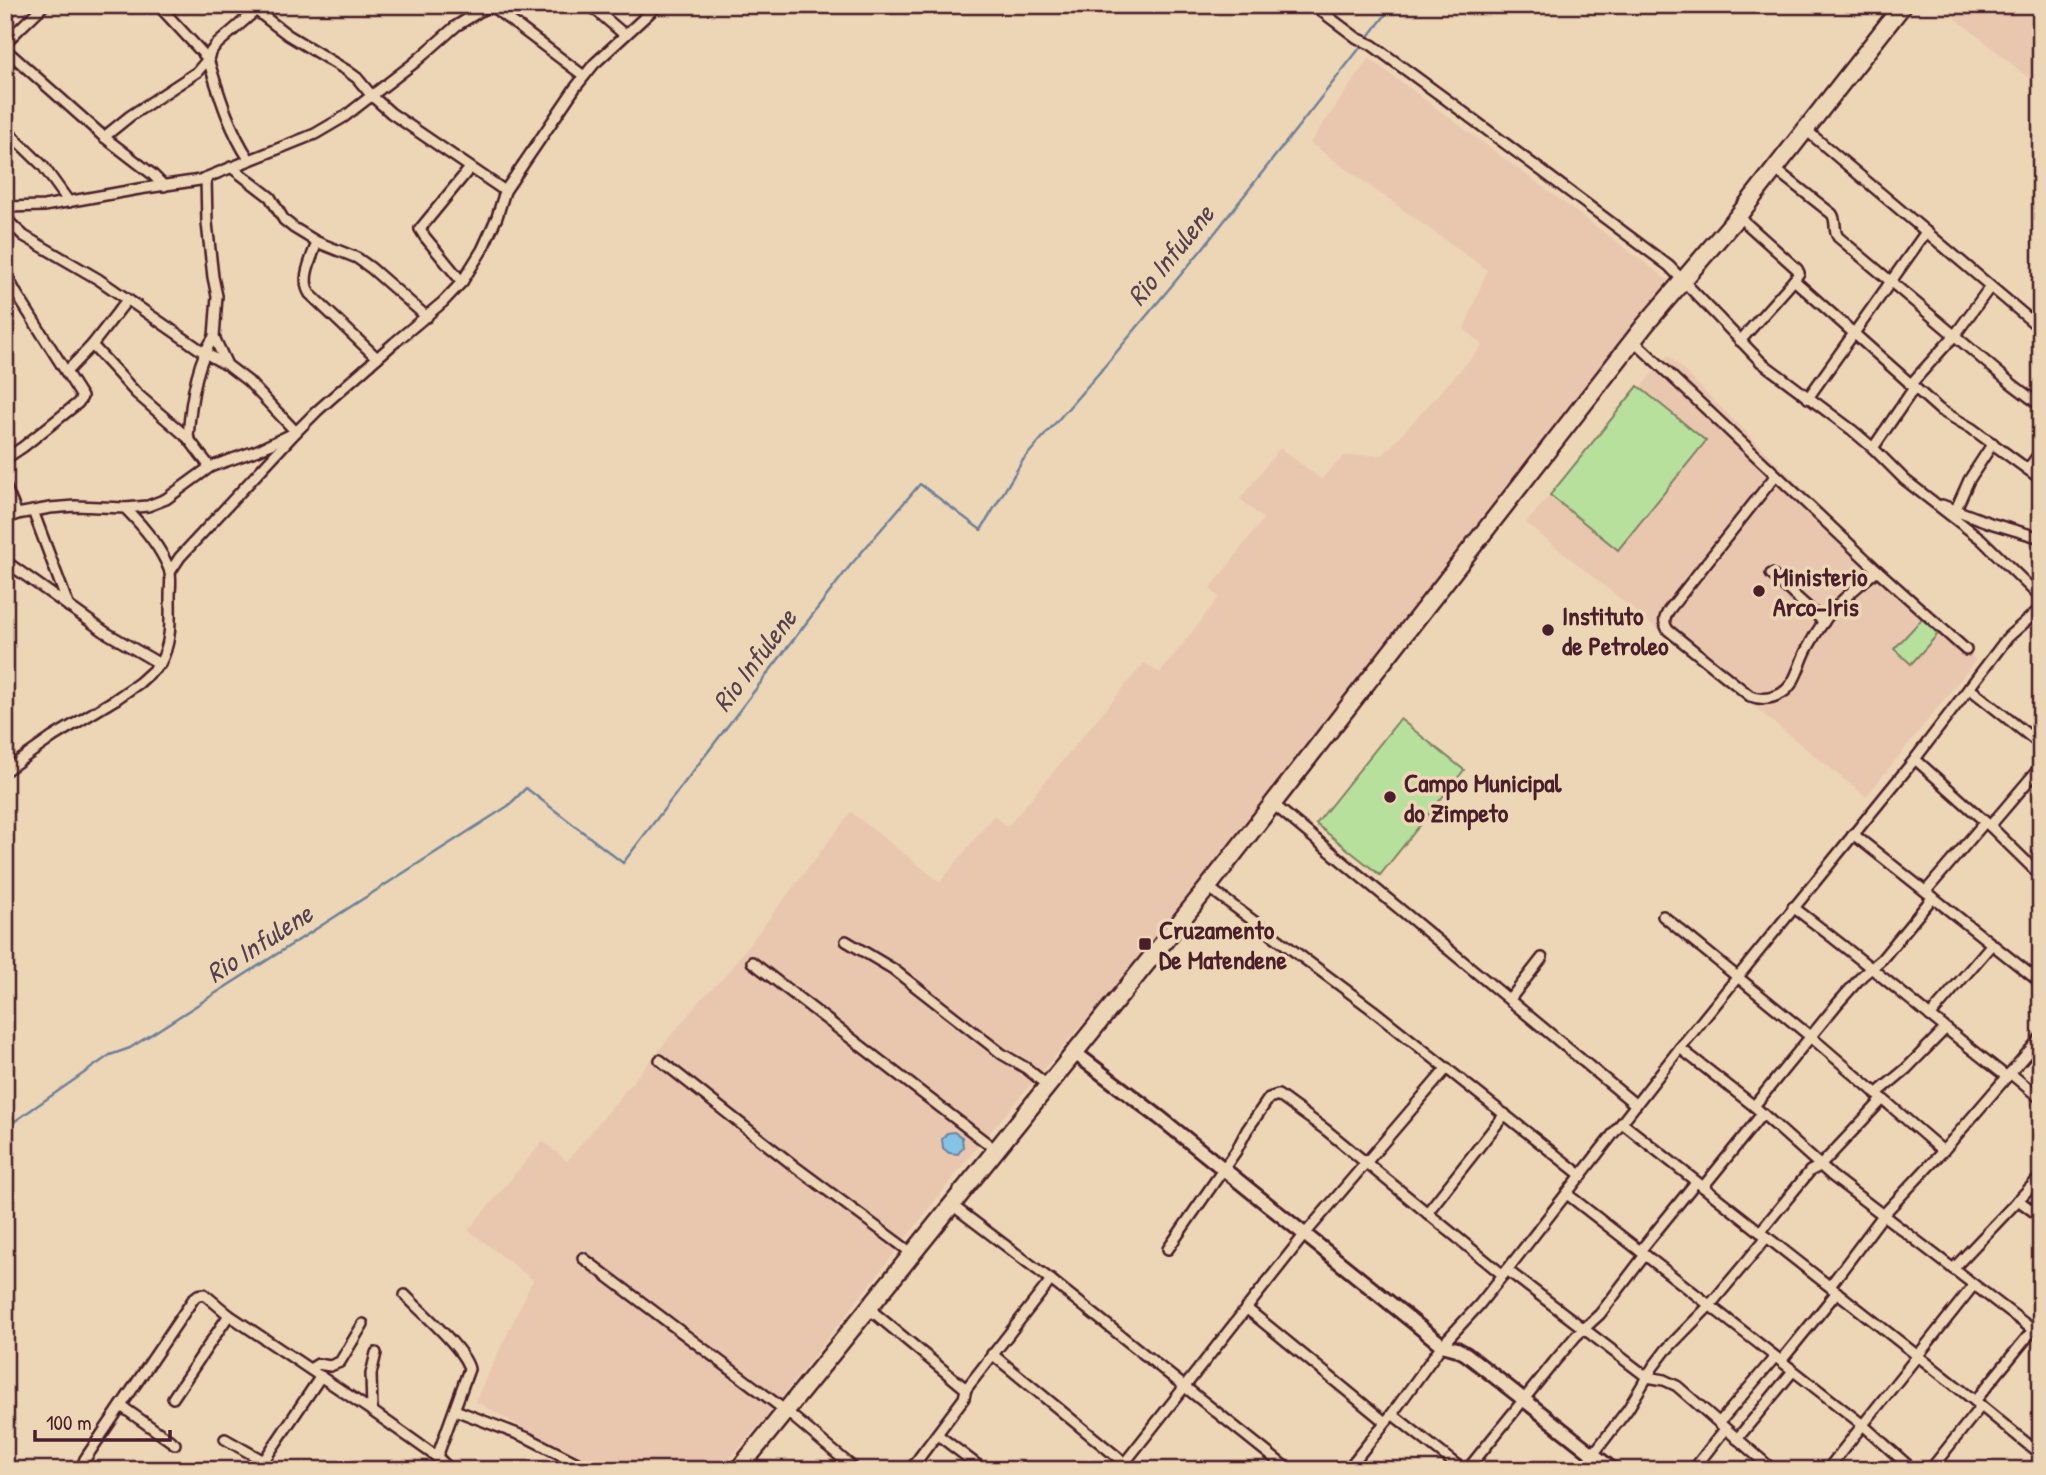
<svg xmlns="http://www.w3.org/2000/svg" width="2046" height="1475" font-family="'Patrick Hand',sans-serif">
<rect width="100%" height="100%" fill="#edd6b6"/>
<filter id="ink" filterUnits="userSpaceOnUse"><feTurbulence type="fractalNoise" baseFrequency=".0143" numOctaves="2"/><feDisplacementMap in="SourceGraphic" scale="14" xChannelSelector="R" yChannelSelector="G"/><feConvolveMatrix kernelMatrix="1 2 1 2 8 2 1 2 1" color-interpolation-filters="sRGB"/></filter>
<g filter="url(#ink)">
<!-- built -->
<g fill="#e9c7af">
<path d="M1945 5H2041V88L1943 8Z"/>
<path d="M1369 58 1675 285 1231 850 975 1150 764 1420 720 1470H598L475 1401 533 1280 468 1230 543 1141 567 1161 702 998 724 977 851 812 940 882 994 815 1007 827 1144 663 1160 673 1219 597 1210 589 1263 519 1240 499 1280 448 1321 479 1344 456 1383 455 1483 345 1464 329 1487 270 1310 143Z"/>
<path d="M1668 355 1976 660 1866 797 1526 523Z"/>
</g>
<!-- green -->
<g fill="#b7e09d" stroke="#808064" stroke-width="2">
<path d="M1638 386 1706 441 1618 550 1550 495Z"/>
<path d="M1922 619 1938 634 1911 664 1894 649Z"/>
<path d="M1400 719 1464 770 1380 875 1316 824Z"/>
</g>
<!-- water -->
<path fill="#85c3e5" stroke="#6d819b" stroke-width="2" d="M954 1132 962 1137 963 1147 958 1154 949 1153 943 1148 942 1139 947 1133Z"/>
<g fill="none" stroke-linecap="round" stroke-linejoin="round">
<!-- stream -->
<g stroke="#6d819b" stroke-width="2.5">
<path d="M1367 39 1393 5"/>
<path d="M5 1128 110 1055 130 1048 508 806 526 788 623 863 849 567 920 484 981 530 1023 460 1099 373 1203 248 1363 44"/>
</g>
<!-- street casing -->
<g stroke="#4a1f2b" stroke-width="14">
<g id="street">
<path d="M249 5 288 35 346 70 357 78 372 96 391 113 505 191"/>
<path d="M490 5 584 76"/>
<path d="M590 5 625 35"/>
<path d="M1313 5 1357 38 1372 45 1443 97 1669 266 1761 362 1852 430 1873 448 1905 480 1981 539 2041 598"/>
<path d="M5 43 44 5"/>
<path d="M5 49 104 137 152 174 164 186"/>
<path d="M5 129 43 166 69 202"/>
<path d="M1806 130 2041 329"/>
<path d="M104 137 130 116 197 72 208 59 158 5"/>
<path d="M249 159C229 129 219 94 208 59L210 53 215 46 262 5"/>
<path d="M231 167 270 197 284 220 294 228 317 242 357 258 371 268 427 317"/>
<path d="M1775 169 1832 214C1837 221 1833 230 1838 237L2012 384 2041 406"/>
<path d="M5 207 44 206 139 189 200 180 315 134 344 117 414 63 456 26 490 5"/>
<path d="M5 209 10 223 24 236 98 279 205 353 225 364"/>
<path d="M1738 216 1797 269 1799 273 1794 280 1740 341"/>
<path d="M317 242C312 258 300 279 310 294L377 358"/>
<path d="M5 255 8 265 5 272"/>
<path d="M1794 280 1940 410 1971 428 2041 479"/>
<path d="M462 282 425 237 420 229 470 168"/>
<path d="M1633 340 1877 570 1966 650"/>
<path d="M92 345 136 393 188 438 210 467"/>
<path d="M66 372 92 345 127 300"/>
<path d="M1910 385 1955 335 1990 287"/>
<path d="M1808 398 1926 232"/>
<path d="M188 438C190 408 196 362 214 337"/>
<path d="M1873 448 1914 388"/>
<path d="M5 459 23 447 78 403 82 397 16 293 5 272"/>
<path d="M2028 469 2041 451"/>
<path d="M1776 475 1669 610C1664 618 1663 622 1668 630L1750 696C1761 700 1772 699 1782 693 1796 684 1799 665 1806 651 1811 642 1817 631 1823 623 1837 602 1859 586 1877 570"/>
<path d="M5 486 17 514"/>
<path d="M1942 505 1990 523 2041 538"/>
<path d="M1956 509 1969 480 1993 443"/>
<path d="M33 511 69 607"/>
<path d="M5 520 17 514 50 508 75 506 125 508 148 506 166 499 210 467 258 450 296 432 317 411 394 343 443 302 462 282 482 250 497 217 505 191 575 88 594 64 658 5"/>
<path d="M5 561 105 632 160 664"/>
<path d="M170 572 180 557 296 432 248 381 227 365 214 337 217 296 213 277 207 223 206 178"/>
<path d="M1771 574 1824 622"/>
<path d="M1969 688 2041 745"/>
<path d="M1915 759 1990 826 2041 876"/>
<path d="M5 771 53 737 116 699 139 683 160 664C172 641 170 621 170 596 170 587 172 577 169 569 160 546 142 525 125 508"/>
<path d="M1272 803 1636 1105"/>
<path d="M1990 826 2041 766"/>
<path d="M1853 834 2041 983"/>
<path d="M1208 887 1373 1010 1582 1176"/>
<path d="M1926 891 1985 822"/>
<path d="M1793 907C1866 962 1935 1021 2007 1077"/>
<path d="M1663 916 1811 1037 1943 1151"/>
<path d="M846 941 893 969 1002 1054 1026 1068 1047 1085"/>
<path d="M752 962 996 1150"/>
<path d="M1510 999 1542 958"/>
<path d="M1930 1016 1992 944"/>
<path d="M1680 1048 1754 1106 1832 1176 2041 1336"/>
<path d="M660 1060 793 1165 913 1254"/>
<path d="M2010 1073 2041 1099"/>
<path d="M1876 1094 1906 1069 1945 1029"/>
<path d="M1754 1106 1838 1003 1862 976 1882 959 1933 897"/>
<path d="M1622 1123 1975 1401 2041 1455"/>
<path d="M1703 1187 1762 1114"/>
<path d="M1567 1194 1863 1425 1913 1470"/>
<path d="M2018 1200 2041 1217"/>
<path d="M952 1205 1051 1280 1289 1470"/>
<path d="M1427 1213 1505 1114"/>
<path d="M1760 1232 1810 1171 1820 1166 1882 1100"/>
<path d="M1168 1249 1236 1151 1247 1130 1269 1098 1278 1095 1326 1130 1503 1275"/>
<path d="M1640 1251 1696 1182"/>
<path d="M583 1258 786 1411 856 1470"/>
<path d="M1953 1269 2041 1176"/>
<path d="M1507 1270 1647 1377 1664 1380 1677 1386 1773 1470"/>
<path d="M1830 1286 1884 1214 1943 1151 2041 1037"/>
<path d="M405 1295C421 1312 464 1348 469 1369L437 1457"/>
<path d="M867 1307 966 1389"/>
<path d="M1246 1308 1385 1422"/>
<path d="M992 1354 1133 1470"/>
<path d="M1781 1361 1837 1292"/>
<path d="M310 1369 318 1364 330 1366 340 1362 363 1324"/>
<path d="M173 1398 229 1315"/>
<path d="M1975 1401 2033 1330"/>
<path d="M121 1406 175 1444"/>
<path d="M455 1410 528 1438 591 1470"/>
<path d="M372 1411 371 1374 376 1353"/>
<path d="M1392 1414 1463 1470"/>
<path d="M1719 1423 1775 1357"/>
<path d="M938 1435 984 1470"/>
<path d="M225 1439 262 1460 265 1459 321 1376"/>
<path d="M1737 1439 1793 1371"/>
<path d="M85 1470 82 1466 85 1459 194 1298 198 1295 204 1294 229 1315 372 1411 437 1457 451 1470"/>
<path d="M910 1470 964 1398 966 1389 1051 1280"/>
<path d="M1119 1470 1305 1234 1447 1068"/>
<path d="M1347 1470 1392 1414 1442 1345 1479 1305 1507 1270 1680 1048 1915 759 2008 637 2041 608"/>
<path d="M1467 1470 1554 1362 1576 1336 1600 1314 1645 1255"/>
<path d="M1581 1470 1628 1409 1653 1367 1666 1350 1710 1305 1767 1237"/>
<path d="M1693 1470 1725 1429"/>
<path d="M1827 1470 1973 1286"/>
<path d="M1930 1470 1981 1406"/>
</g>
</g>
<!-- secondary casing -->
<g stroke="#4a1f2b" stroke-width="18">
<path id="secondary" d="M1075 1053 1159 1117 1442 1345 1457 1349 1466 1354 1613 1470"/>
</g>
<!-- highway casing -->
<g stroke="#4a1f2b" stroke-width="21">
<path id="highway" d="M738 1470 1208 887 1645 325 1738 216 1903 5"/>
</g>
<!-- street -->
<use href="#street" stroke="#edd6b6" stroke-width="9"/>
<!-- secondary -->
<use href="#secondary" stroke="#edd6b6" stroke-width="12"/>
<!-- highway -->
<use href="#highway" stroke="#edd6b6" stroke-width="16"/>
</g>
</g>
<!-- markers -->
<g fill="#4a1f2b" stroke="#edd6b6" stroke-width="2.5">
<circle cx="1759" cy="591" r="7"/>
<circle cx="1548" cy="630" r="7"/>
<circle cx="1390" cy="797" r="7"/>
<rect x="1138" y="937" width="14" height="14" rx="3.5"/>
</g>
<g text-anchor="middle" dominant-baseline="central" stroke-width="7" stroke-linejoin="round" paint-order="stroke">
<!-- poi labels -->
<g font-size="26" font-weight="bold" fill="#4a1f2b" stroke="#edd6b6" text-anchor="start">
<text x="1773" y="576">Ministerio<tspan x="1773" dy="30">Arco-Iris</tspan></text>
<text x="1562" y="615">Instituto<tspan x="1562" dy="30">de Petroleo</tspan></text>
<text x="1404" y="782">Campo Municipal<tspan x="1404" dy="30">do Zimpeto</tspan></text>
<text x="1159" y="929">Cruzamento<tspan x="1159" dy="30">De Matendene</tspan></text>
</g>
<!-- water labels -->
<g font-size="28" font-style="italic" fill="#564050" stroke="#edd6b6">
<text transform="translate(1170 255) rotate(-51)">Rio Infulene</text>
<text transform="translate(754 660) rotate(-53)">Rio Infulene</text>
<text transform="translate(259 943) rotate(-33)">Rio Infulene</text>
</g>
</g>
<!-- margin -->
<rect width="2046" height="1475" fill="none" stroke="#edd6b6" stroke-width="28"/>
<rect x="14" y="14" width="2018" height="1447" fill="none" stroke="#4a1f2b" stroke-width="2.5" filter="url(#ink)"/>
<!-- scale -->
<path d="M35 1430v10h135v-10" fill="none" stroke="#4a1f2b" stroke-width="3.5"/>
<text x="46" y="1430" font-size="21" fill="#4a1f2b" stroke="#edd6b6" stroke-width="5" paint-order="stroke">100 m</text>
</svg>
